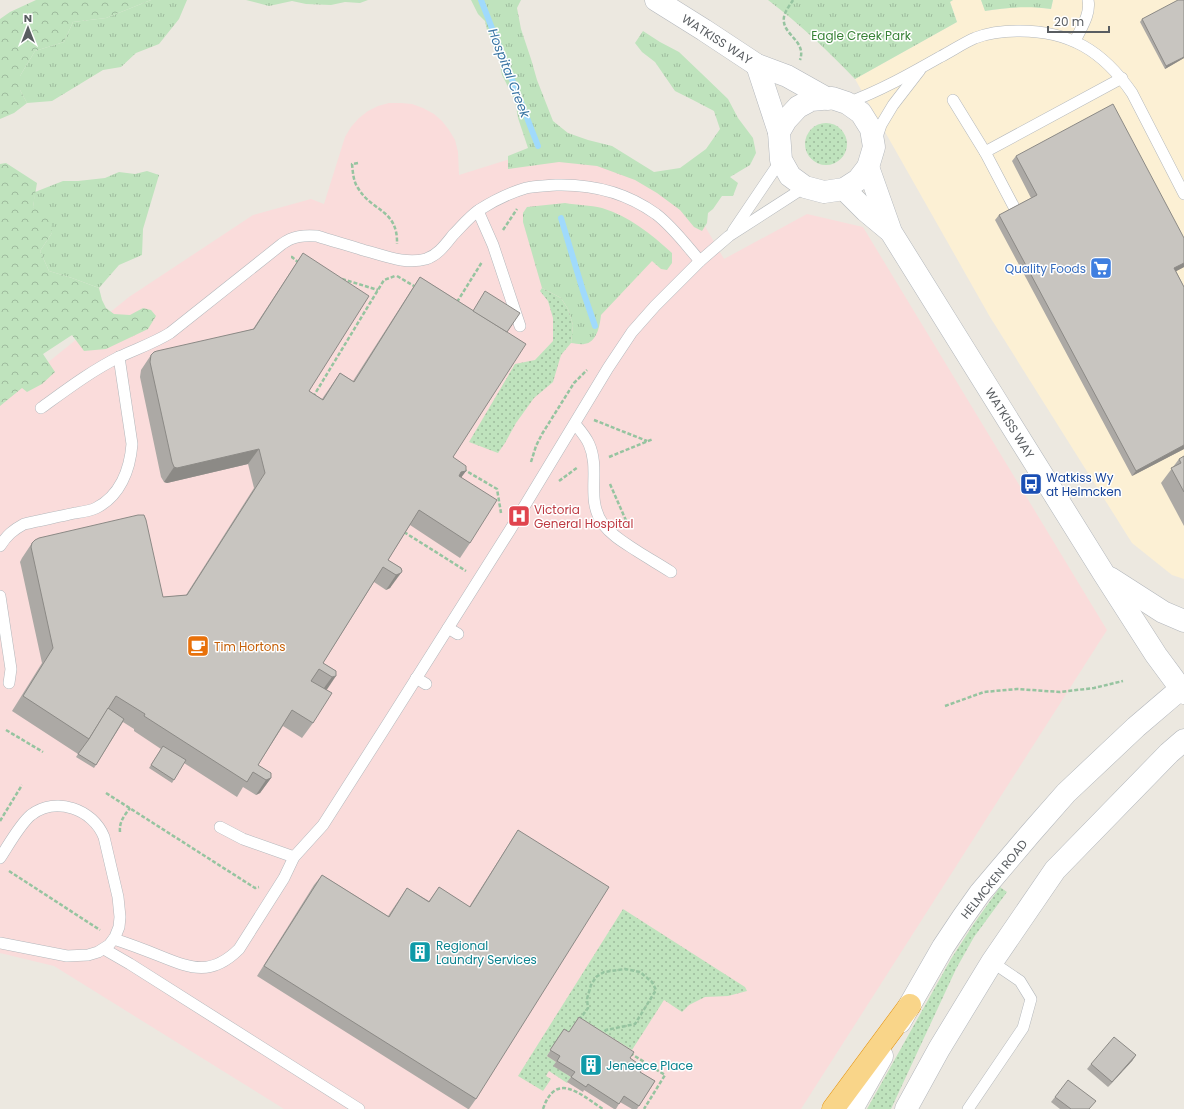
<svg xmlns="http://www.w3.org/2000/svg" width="1184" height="1109" font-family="Poppins,sans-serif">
<defs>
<pattern id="grass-tufts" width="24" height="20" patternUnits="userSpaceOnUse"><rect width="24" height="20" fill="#bfe3bd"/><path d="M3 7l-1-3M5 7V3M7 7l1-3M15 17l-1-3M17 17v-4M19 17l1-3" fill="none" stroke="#9ebb9d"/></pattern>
<pattern id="forest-crowns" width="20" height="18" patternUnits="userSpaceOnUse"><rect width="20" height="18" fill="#bfe3bd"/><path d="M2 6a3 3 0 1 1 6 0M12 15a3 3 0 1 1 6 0" fill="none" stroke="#9ebb9d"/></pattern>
<pattern id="garden-dots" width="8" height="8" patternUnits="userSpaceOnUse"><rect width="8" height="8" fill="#bfe3bd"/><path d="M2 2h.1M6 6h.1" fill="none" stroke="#9ebb9d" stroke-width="1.8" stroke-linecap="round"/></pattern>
</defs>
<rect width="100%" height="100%" fill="#ece8e0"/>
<!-- commercial -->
<path fill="#fcf0d4" d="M953 0H981L985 11 1016 7H1034L1051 9 1053 0H1184V579L1172 575 1132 543 990 317 855 79 957 22 950 1Z"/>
<!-- medical -->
<path fill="#fadcdb" d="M389 103H401L412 104 423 108 434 114 442 121 449 130 455 140 458 152 459 175 513 158 627 167 699 216 724 259 807 214 863 227 1107 630 801 1109H284L54 966 0 953V401L129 297 253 215 311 199 324 204 345 137 351 127 359 118 368 111 378 106Z"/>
<!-- grass -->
<g fill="url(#grass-tufts)">
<path d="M151 0H187L179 19 159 44 136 53 121 67 103 70 52 101 27 103 20 90V76L35 51 64 42 73 22 106 18Z"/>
<path d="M246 0H368L360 3 345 2 331 5 306 4 292 1 269 6Z"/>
<path d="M471 0H521L517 8 521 29 531 59 537 80 553 121 568 133 588 140 612 146 654 172 680 168 706 149 720 129 714 111 693 100 675 91 655 62 642 52 635 43 643 31 660 42 679 52 701 73 728 99 738 118 753 138 756 153 750 165 730 177 738 183 733 196H722L713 209 708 213 707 223 702 231 694 227 680 210 657 193 635 180 597 166 559 162 508 169V156L528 148 518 118 515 100 502 75 499 60 487 30 485 21 478 14Z"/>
<path d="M768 0H953L950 2 957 22 855 79C828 51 800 24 768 0Z"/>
<path d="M981 0H1053L1051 9C1029 6 1008 7 985 11Z"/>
<path d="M147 171 159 175 143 229 142 255 119 265 99 288 72 278 49 271 40 251 52 233 33 207 35 192 63 181H78L105 178 119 172 135 174Z"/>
<path d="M565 203C577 205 590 205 602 208 629 216 651 234 672 253V263L667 270 661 269 652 261 601 315C600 325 597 343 584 344 580 345 575 343 571 343L573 325 568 309 561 298 542 288 523 222V213L527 207Z"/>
</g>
<!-- forest -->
<g fill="url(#forest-crowns)">
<path d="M36 0H151L106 18 73 22 64 42 35 51 20 76V90L27 103 14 113 0 119V19L10 12Z"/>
<path d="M6 163 37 183 33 207 51 217 52 233 40 251 49 271 72 278 99 288 102 300 106 308 114 314 130 315 143 308 151 310 156 316 148 329 106 349 84 351 72 335 43 354 55 372 42 384 27 392 22 388 0 406V164Z"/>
</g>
<!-- garden -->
<g fill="url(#garden-dots)">
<circle cx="826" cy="144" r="21"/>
<path d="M542 288 561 298 568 309 573 325 571 343 561 355 553 382 534 398 516 423 505 443 498 453 469 442 515 364 535 360 553 341V318L548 301 540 291Z"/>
<path d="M1000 887 1007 892 974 937 956 969 891 1109H867L951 959 973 925Z"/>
<path d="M623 909 745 987 747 991 728 996 705 997 689 1005 682 1012 664 1000 632 1050 579 1017 565 1038 560 1035 547 1056 556 1062 554 1066 571 1077 567 1083 549 1071 546 1076 551 1079 543 1091 518 1076Z"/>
</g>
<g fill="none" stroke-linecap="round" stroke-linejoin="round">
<!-- stream -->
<g stroke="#a0dafc" stroke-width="6">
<path d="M481 0 538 146"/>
<path d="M561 218 583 291 595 326"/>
</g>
<!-- lane casing -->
<g stroke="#b3b7bb" stroke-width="12">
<g id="lane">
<path d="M1075 41C1081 28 1091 14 1088 0"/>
<path d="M953 100 985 152"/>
<path d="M847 103C880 91 910 74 940 57 952 51 963 43 975 38 988 33 1003 31 1017 31 1069 30 1103 51 1132 93L1184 194"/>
<path d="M876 140 881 125 893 105 920 70"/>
<path d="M1015 209 985 152 1122 78"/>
<path d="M478 211 493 245 520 326"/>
<path d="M733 231 781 160"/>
<path d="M41 408C66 390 91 371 119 357 136 349 154 343 170 333L282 244C293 236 304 235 317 236 332 241 348 245 363 250 383 255 405 265 426 259 438 255 445 245 453 235 461 227 469 217 479 210 493 201 509 193 526 188 535 186 546 186 556 185 592 184 627 193 656 214 673 227 686 245 700 261"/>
<path d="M575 424C580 430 586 437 589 444 601 471 585 499 603 524 612 536 625 543 637 551 648 558 660 565 671 572"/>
<path d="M0 546C7 535 13 530 24 524 41 520 58 517 75 513 82 512 90 511 96 508 120 496 130 470 132 444L119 357"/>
<path d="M0 596 11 669 9 683"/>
<path d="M448 628 458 634"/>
<path d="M416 678 426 684"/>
<path d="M220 827 243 839 294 857"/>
<path d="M0 858C8 846 20 824 31 815 56 796 93 809 104 837L118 897 120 917 119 927 115 937 109 945 98 952 88 955 67 956 0 943"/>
<path d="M114 939C129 944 145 950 160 956 192 969 212 976 239 949L284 878 294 857 323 825 383 731 510 530 608 368 632 332 655 306 700 261 729 236 805 187"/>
<path d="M104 949 130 964 359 1109"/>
<path d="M968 1109 1023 1028 1031 999 1020 981 992 962"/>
</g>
</g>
<!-- secondary casing -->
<g stroke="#b2b6bb" stroke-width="23">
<g id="secondary">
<path d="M656 0 704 30 757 65 787 76 828 99"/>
<path d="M757 65 779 132"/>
<path d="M832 98 847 103 861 113 871 129 874 147 868 167 858 180 844 189 824 192 805 187 790 176 781 160 779 132 786 120 798 107 811 100Z"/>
<path d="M868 167 891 232 1104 574 1156 655 1184 693"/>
<path d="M844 189 866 211 890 231"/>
<path d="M1110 578 1163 612 1184 621"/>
<path d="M900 1022 943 947 963 917 980 893 1030 834 1066 793 1136 727 1184 686"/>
<path d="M852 1109 882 1056"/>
<path d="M906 1109 939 1049 992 962 1055 870 1169 753 1184 740"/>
</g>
</g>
<!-- highway casing -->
<g stroke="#e59007" stroke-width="23">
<path id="highway" d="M833 1109 910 1005"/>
</g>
<!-- path -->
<g stroke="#96c4a0" stroke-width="2.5" stroke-dasharray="4 2" stroke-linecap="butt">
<path d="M793 0C790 5 785 11 784 17 781 35 807 40 800 60"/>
<path d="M358 163 352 164C353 172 353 181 358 188 372 212 398 209 397 244"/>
<path d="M503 230 517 209"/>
<path d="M291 257H292L299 263"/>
<path d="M397 276 414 286"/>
<path d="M342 279 378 290"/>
<path d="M457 302 482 262"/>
<path d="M313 397 384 280 395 276"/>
<path d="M594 420 647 441"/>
<path d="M609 457 653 439"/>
<path d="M531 462 536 446 542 434 574 383 587 370"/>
<path d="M463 469 497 489 501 513"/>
<path d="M559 481 578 467"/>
<path d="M610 484 628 525"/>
<path d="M404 532 466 571"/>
<path d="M945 706 984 692 1017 689 1060 692 1094 688 1123 681"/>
<path d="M6 730 43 752"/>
<path d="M106 793 255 888 259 887"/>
<path d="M0 821 22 785"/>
<path d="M120 832C119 822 124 816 130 808"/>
<path d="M9 871 100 930"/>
<path d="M579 1020 588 1008 587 999 591 985 596 977 604 972 625 969 640 972 652 982 656 990 635 1024 606 1030 602 1034"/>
<path d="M630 1053 665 1075 644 1109"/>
<path d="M543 1109C556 1070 581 1095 603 1109"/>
</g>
<!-- lane -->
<use href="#lane" stroke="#fff" stroke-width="11"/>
<!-- secondary -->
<use href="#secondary" stroke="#fff" stroke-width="22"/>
<!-- highway -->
<use href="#highway" stroke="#f9d589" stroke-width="22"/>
</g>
<!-- wall -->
<g fill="#aca9a5">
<path d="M1184 0V58L1165 69 1140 22 1142 19Z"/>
<path d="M1016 156 1184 238V267L1176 271 1184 287V449L1132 476 995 220 999 215 1031 198 1012 161Z"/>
<path d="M303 253 309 391 322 399 340 373 353 381 410 292 420 277 507 332 453 457 466 471 461 477 470 543 460 558 410 525 388 560 401 568 390 588 386 590 374 582 323 663 336 671 326 690 313 723 302 738 283 726 258 765 271 778 260 793 256 795 243 787 237 797 184 763 172 783 149 768 161 749 134 731V729L123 722 94 768 76 757 78 754 12 711 42 663 21 566 20 562 22 558 32 543 163 597 186 595 254 488 248 464 167 483 164 482 161 477 140 377 141 370 151 355 253 329 293 268Z"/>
<path d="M1184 456V526L1161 483 1179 459Z"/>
<path d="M518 830 476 1099 469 1109H468L257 976 314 885 322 875 388 916 407 888 429 901 439 887 469 907Z"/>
<path d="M564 1029 568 1032 630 1058 640 1072 655 1081 637 1109H632L620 1102 616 1109H614L584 1090 583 1092 567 1082 571 1077 553 1066 556 1062 547 1056Z"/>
<path d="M1136 1055 1132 1061 1108 1087 1087 1069 1091 1064Z"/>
<path d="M1055 1097 1090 1109H1060L1051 1102Z"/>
</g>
<!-- shaded-wall -->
<g fill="#8c8a86">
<path d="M1184 57V58L1165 69 1166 66Z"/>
<path d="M1184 263V267L1171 274 1174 268Z"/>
<path d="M1184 445V449L1132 476 1136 471Z"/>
<path d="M259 449 248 464 167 483 164 482 174 467Z"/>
<path d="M466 471 455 486 451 487 461 472Z"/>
<path d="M401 573 390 588 386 590 396 575Z"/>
<path d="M336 676 326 691 321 692 332 677Z"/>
<path d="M271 778 260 793 256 795 266 780Z"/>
<path d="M1136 1055 1132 1061 1108 1087 1112 1082Z"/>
</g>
<!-- building -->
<g fill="#c8c5c0" stroke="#8c8a86">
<path d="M1178 0H1184V57L1166 66 1142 19Z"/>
<path d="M1113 104 1184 238V263L1174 268 1184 287V445L1136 471 999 215 1037 195 1016 156Z"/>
<path d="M303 253 369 296 309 391 323 400 340 373 354 382 420 277 526 344 453 457 466 466V471L461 472 459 476 497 500 470 543 419 510 388 560 401 568 402 571 401 573 396 575 383 567 323 663 336 671V676L332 677 319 669 311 681 332 693 313 723 292 710 258 765 271 773V778L266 780 253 772 247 782 144 716 145 714 116 696 89 739 23 696 53 648 31 547 32 543 35 540 39 538 138 515H144L146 520 163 597 187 595 265 473 259 449 177 468 174 467 172 462 150 362 151 355 154 352 157 351 254 329Z"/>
<path d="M485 291 520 313 507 332 473 311Z"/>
<path d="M1184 456V492L1171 468 1181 463 1179 459Z"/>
<path d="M108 708 124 719 96 765 78 754 89 739Z"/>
<path d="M163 746 186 760 174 780 151 765Z"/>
<path d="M518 830 609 887 476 1099 264 966 322 875 389 917 407 888 429 902 439 887 470 907Z"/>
<path d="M579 1017 634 1052 630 1058 643 1067 640 1072 655 1081 639 1106 624 1096 619 1104 588 1084 586 1087 571 1077 575 1072 557 1061 560 1056 550 1050 564 1029 569 1032Z"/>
<path d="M1114 1037 1136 1055 1112 1082 1091 1064Z"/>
<path d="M1068 1080 1096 1101 1089 1109H1071L1055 1097Z"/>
</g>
<!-- icons -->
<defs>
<g id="supermarket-square" transform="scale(1.15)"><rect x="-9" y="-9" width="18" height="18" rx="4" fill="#3f7fe0" stroke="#fff"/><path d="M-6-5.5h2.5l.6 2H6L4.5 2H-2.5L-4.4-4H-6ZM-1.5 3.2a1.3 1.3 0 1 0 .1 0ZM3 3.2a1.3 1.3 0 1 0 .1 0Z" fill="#fff"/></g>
<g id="bus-square" transform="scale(1.15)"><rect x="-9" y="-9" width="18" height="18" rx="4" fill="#1a4fb4" stroke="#fff"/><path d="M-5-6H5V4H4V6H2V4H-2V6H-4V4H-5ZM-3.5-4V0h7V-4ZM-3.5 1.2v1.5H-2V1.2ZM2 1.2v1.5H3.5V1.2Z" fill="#fff"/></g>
<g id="hospital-square" transform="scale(1.15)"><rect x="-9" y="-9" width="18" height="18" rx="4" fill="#e0444e" stroke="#fff"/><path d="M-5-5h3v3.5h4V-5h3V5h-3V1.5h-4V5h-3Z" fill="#fff"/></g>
<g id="cafe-square" transform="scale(1.15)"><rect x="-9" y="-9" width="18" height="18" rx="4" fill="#e8710a" stroke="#fff"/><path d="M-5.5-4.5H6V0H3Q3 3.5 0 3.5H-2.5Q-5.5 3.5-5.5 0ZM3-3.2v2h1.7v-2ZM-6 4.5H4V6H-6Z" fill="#fff"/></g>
<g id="building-square" transform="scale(1.15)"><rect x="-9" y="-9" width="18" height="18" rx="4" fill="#0f9aa8" stroke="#fff"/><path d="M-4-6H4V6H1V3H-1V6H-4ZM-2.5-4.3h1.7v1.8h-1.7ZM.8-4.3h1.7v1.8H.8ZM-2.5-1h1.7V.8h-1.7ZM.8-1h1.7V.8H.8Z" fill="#fff"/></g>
</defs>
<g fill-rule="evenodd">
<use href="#supermarket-square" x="1101" y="268"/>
<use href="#bus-square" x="1031" y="484"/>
<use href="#hospital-square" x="519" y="516"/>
<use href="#cafe-square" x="198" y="646"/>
<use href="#building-square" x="420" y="952"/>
<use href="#building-square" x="591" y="1065"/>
</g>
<g text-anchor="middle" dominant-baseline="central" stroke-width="3" stroke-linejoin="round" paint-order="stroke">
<!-- park labels -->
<g font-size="12" fill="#388237" stroke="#fff">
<text x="861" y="35">Eagle Creek Park</text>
</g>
<!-- street labels -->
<g font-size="12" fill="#595d61" stroke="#fff">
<text transform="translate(717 39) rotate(33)">WATKISS WAY</text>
<text transform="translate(1010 423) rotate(58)">WATKISS WAY</text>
<text transform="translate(994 879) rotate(-51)">HELMCKEN ROAD</text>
</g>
<!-- shop labels -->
<g font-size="12" fill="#366cbe" stroke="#fff" text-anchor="end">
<text x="1086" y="268">Quality Foods</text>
</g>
<!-- transit labels -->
<g font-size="12" fill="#164399" stroke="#fff" text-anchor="start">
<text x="1046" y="477">Watkiss Wy<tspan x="1046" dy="14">at Helmcken</tspan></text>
</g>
<!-- health labels -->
<g font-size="12" fill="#be3a42" stroke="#fff" text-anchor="start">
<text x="534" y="509">Victoria<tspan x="534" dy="14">General Hospital</tspan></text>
</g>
<!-- food labels -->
<g font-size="12" fill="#c56008" stroke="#fff" text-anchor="start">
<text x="214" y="646">Tim Hortons</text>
</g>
<!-- culture labels -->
<g font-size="12" fill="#0d838f" stroke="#fff" text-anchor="start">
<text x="436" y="945">Regional<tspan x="436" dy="14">Laundry Services</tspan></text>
<text x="606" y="1065">Jeneece Place</text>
</g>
<!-- water labels -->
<g font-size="13" font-style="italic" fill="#3c76a4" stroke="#fff">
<text transform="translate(509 73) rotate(69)">Hospital Creek</text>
</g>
</g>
<!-- north arrow -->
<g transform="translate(28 28)" stroke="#ffffff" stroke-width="3" paint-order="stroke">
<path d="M0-3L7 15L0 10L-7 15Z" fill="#595d61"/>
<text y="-6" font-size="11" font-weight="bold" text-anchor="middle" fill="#595d61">N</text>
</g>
<!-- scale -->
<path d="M1048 26v6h61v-6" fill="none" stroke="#595d61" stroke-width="2"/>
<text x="1054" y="26" font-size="12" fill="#595d61" stroke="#ffffff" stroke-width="3" paint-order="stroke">20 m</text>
</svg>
